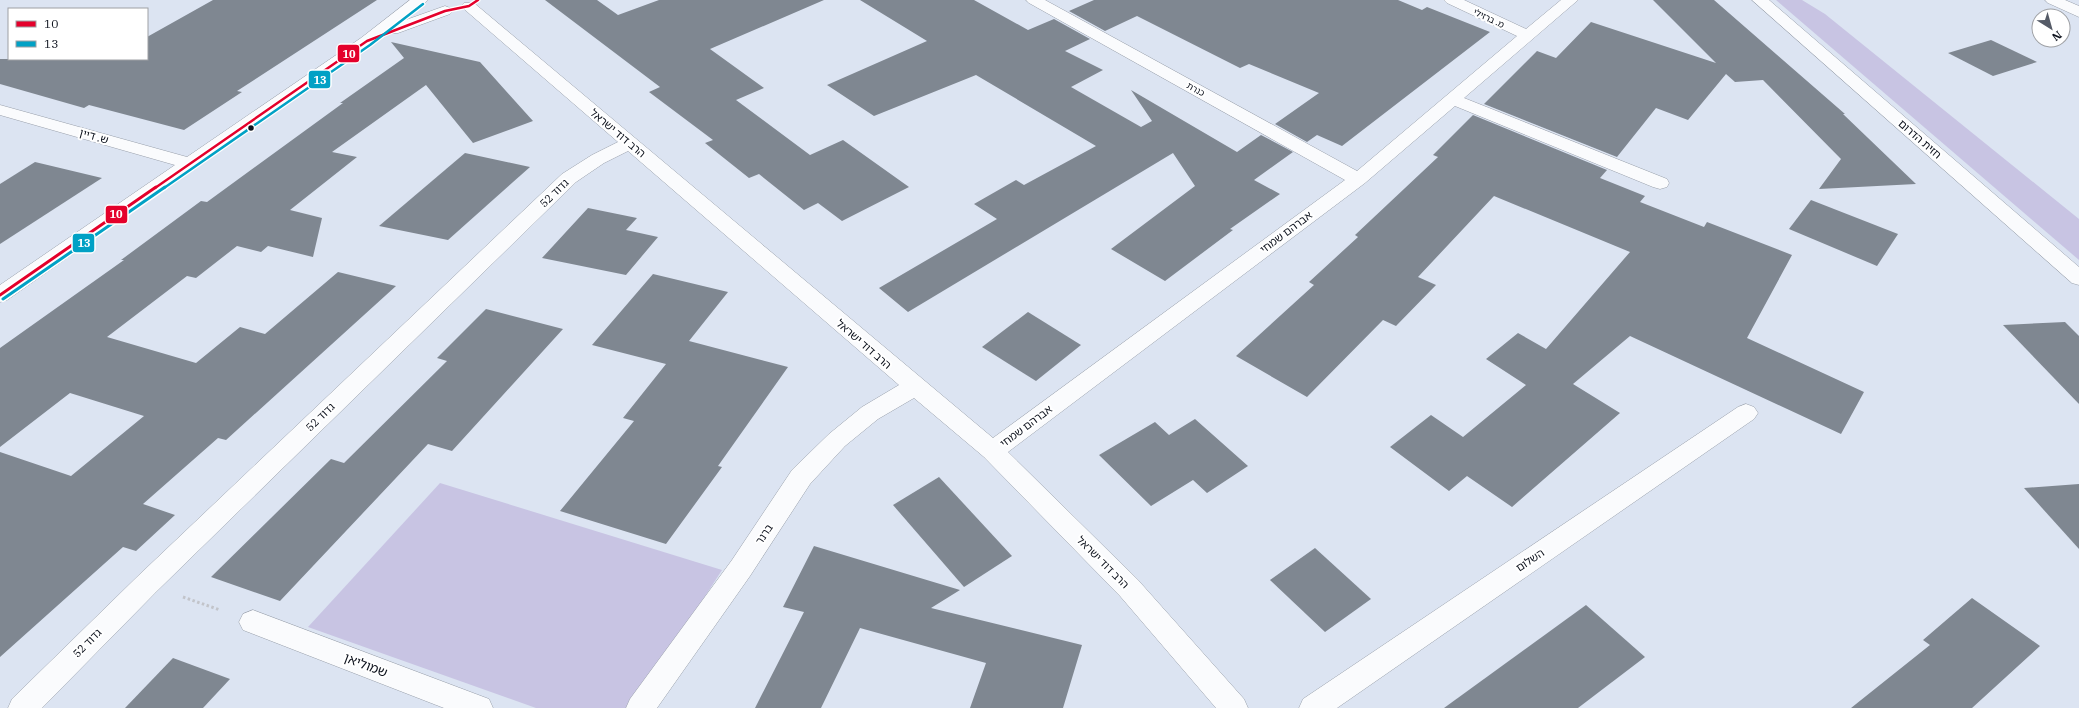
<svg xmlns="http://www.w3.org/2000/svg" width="2079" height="708" font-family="'IBM Plex Serif','Noto Sans Hebrew',serif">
<rect width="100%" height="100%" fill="#dce4f2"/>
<!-- green -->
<g fill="#c8c4e3">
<path d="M1776 0H1802L1825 14 2079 219V260Z"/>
<path d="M440 483 722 570 633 708H536L308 627Z"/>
</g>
<!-- building -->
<g fill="#7f8791">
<path d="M213 0H377L237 91 242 92 184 130 89 105 84 108 0 84V59H147V37Z"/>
<path d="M545 0H597L618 15 659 0H824L710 49 764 88 736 100 810 155 843 140 909 187 842 221 818 203 804 210 759 174 749 178 705 143 713 140 649 92 660 87Z"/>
<path d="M860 0H974L1028 30 1054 19 1090 39 1065 51 1103 70 1071 87 1141 127 1152 121 1131 90 1237 152 1261 135 1293 152 1254 180 1280 194 1230 229 1233 230 1165 281 1111 249 1195 186 1173 153 908 312 879 288 997 219 974 204 1016 180 1024 185 1096 146 976 75 874 116 827 85 927 41Z"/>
<path d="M1094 0H1398L1422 10 1427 7 1490 32 1342 146 1317 135 1307 142 1275 124 1319 93 1249 64 1240 68 1137 16 1105 31 1069 11Z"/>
<path d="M1653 0H1714L1845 114H1843L1916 184 1819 189 1841 159 1763 80 1735 82 1726 74 1688 120 1656 108 1617 157 1484 104 1537 51 1556 58 1591 22 1716 63Z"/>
<path d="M1991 40 2037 62 1993 76 1948 53Z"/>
<path d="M391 42 480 62 533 121 473 143 426 85 332 152 357 157 290 210 322 218 313 257 268 246 261 252 237 246 196 278 187 276 107 337 196 363 240 327 265 334 338 272 396 286 226 440 218 438 143 504 175 515 136 551 123 547 0 657V452L71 476 144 416 70 393 0 447V348L124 260H121L201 201 207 202 343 103H340L404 58Z"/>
<path d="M1473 115 1607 170 1600 178 1645 196 1640 202 1704 227 1707 222 1792 255 1747 338 1864 392 1841 434 1630 336 1573 384 1620 413 1512 507 1467 476 1449 491 1390 447 1431 415 1463 437 1526 385 1486 359 1518 333 1546 349 1630 252 1494 196 1418 277 1436 285 1396 326 1383 320 1307 397 1236 356 1314 285 1309 282 1358 237 1355 235 1438 157 1433 155Z"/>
<path d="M465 153 530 167 448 240 379 226Z"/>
<path d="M35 162 102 178 0 244V184Z"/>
<path d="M1811 200 1898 234 1877 266 1789 229Z"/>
<path d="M588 208 637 218 626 230 658 237 626 275 542 258Z"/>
<path d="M653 274 728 292 689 341 788 367 718 466 722 467 666 544 560 511 634 421 623 418 666 364 592 345Z"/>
<path d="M486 309 563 329 452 451 428 444 280 601 211 577 331 459 344 463 447 361 437 358Z"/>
<path d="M1028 312 1081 345 1036 381 982 347Z"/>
<path d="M2065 322 2079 336V404L2003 325Z"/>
<path d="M1195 419 1248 466 1207 493 1193 480 1151 506 1099 455 1155 422 1169 435Z"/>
<path d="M939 477 1012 556 964 587 893 505Z"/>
<path d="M2079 484V549L2024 488Z"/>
<path d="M814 546 960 590 931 608 1082 645 1063 708H970L986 663 860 628 821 708H755L804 612 783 607Z"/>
<path d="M1315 548 1371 599 1325 632 1270 580Z"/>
<path d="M1972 598 2040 646 1972 708H1851L1930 645 1923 640Z"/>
<path d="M1586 605 1645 657 1578 708H1444Z"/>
<path d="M173 658 230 679 203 708H125Z"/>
</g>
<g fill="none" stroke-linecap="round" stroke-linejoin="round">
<!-- minor casing -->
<g stroke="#989faa" stroke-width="1">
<g id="minor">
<path d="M410 0H428L403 21 445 6 450 8 453 11 450 14 398 33H387L7 300 0 302V285L175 165 0 115V105L187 157 361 38Z"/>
<path d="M1026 0H1045L1357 171 1517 36 1447 3 1444 0H1464L1526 29 1561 0H1578L1464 98 1667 179 1669 183 1667 187 1660 189 1653 187 1455 106 1365 183 1008 452 1138 580 1244 699 1248 708H1216L1120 596 984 457 914 398 878 419 845 446 810 484 750 576 657 708H626L630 699 732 560 792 470 829 434 862 407 899 385 628 151 604 163 576 182 156 592 42 708H8L12 699 138 576 562 174 592 155 618 142 464 9 461 6 464 3H474L993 438 1345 180 1029 3Z"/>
<path d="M1752 0H1769L2079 267V285L2072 283Z"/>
<path d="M2045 0H2065L2079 6V17L2048 3Z"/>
<path d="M1746 404 1754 407 1758 413 1754 419 1337 708H1299L1303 699 1738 407Z"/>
<path d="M253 610 489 699 493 708H444L243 630 239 622 243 614Z"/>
</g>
</g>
<!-- path -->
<path stroke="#c2c4ca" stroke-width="3" stroke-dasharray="2.5 2.5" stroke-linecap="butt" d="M183 597 220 610"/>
<!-- minor -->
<use href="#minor" fill="#fafbfd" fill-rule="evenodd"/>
<!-- bus-1-far1 casing -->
<g stroke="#fff" stroke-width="5">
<path id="bus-1-far1" d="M155 188 367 41 445 11 469 6 478 0"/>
</g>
<!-- bus-1 casing -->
<g stroke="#fff" stroke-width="6">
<path id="bus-1" d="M0 295 156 187"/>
</g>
<!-- bus-2-far1 casing -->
<g stroke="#fff" stroke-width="5">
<path id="bus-2-far1" d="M164 188 370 45 423 4"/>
</g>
<!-- bus-2 casing -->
<g stroke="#fff" stroke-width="6">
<path id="bus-2" d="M3 299 165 187"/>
</g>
<!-- bus-1-far1 -->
<use href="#bus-1-far1" stroke="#e4002b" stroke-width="2.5"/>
<!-- bus-1 -->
<use href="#bus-1" stroke="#e4002b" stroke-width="3"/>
<!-- bus-2-far1 -->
<use href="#bus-2-far1" stroke="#01a1c5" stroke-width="2.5"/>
<!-- bus-2 -->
<use href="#bus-2" stroke="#01a1c5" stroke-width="3"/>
</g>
<!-- markers -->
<circle fill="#0c111c" stroke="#fff" stroke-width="1.5" cx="251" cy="128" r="3.5"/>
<g text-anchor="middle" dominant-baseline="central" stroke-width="4" stroke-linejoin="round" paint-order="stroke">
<!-- far-street labels -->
<g font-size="9" fill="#0c111c" stroke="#fff">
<text transform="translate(1489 18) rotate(25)">מ. ברזילי</text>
<text transform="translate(1196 89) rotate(29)">כנרת</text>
</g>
<!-- street labels -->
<g font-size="11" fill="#0c111c" stroke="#fff">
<text transform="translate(618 133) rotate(40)">הרב דוד ישראל</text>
<text transform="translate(94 136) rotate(16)">ש. דיין</text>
<text transform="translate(1920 139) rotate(41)">חזית הדרום</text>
<text transform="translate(554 193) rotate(-44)">גדוד 52</text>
<text transform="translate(1286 232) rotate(-37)">אברהם שמחי</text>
<text transform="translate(864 344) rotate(41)">הרב דוד ישראל</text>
<text transform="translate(320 417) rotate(-44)">גדוד 52</text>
<text transform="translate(1026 426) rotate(-37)">אברהם שמחי</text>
<text transform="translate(764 534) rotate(-56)">ברנר</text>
<text transform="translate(1530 560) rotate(-34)">השלום</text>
<text transform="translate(1103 562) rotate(45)">הרב דוד ישראל</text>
<text transform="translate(87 643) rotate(-45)">גדוד 52</text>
</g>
<!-- near-street labels -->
<g font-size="13" fill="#0c111c" stroke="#fff">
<text transform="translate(366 665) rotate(21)">שמוליאן</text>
</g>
</g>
<g stroke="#fff" stroke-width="1.5">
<rect x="337" y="44" width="23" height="19" rx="4" fill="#e4002b"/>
<rect x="308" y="70" width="23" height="19" rx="4" fill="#01a1c5"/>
<rect x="105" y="205" width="23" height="19" rx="4" fill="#e4002b"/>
<rect x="72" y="233" width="23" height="20" rx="4" fill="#01a1c5"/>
</g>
<g font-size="11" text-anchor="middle" font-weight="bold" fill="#fff">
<text x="349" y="58">10</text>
<text x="320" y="84">13</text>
<text x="116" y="218">10</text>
<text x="84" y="247">13</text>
</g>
<!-- legend -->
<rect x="8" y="8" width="140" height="52" fill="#ffffff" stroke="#9ea0a4"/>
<rect x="16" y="21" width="20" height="6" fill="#e4002b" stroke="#9ea0a4"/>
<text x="44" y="28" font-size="12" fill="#0c111c">10</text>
<rect x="16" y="41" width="20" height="6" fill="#01a1c5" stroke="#9ea0a4"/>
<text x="44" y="48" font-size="12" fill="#0c111c">13</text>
<!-- north arrow -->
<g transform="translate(2051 28) rotate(143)"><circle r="19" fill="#ffffff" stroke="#9ea0a4"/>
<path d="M0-3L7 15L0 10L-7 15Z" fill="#555b67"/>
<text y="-6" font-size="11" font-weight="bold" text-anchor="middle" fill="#0c111c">N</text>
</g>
</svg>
